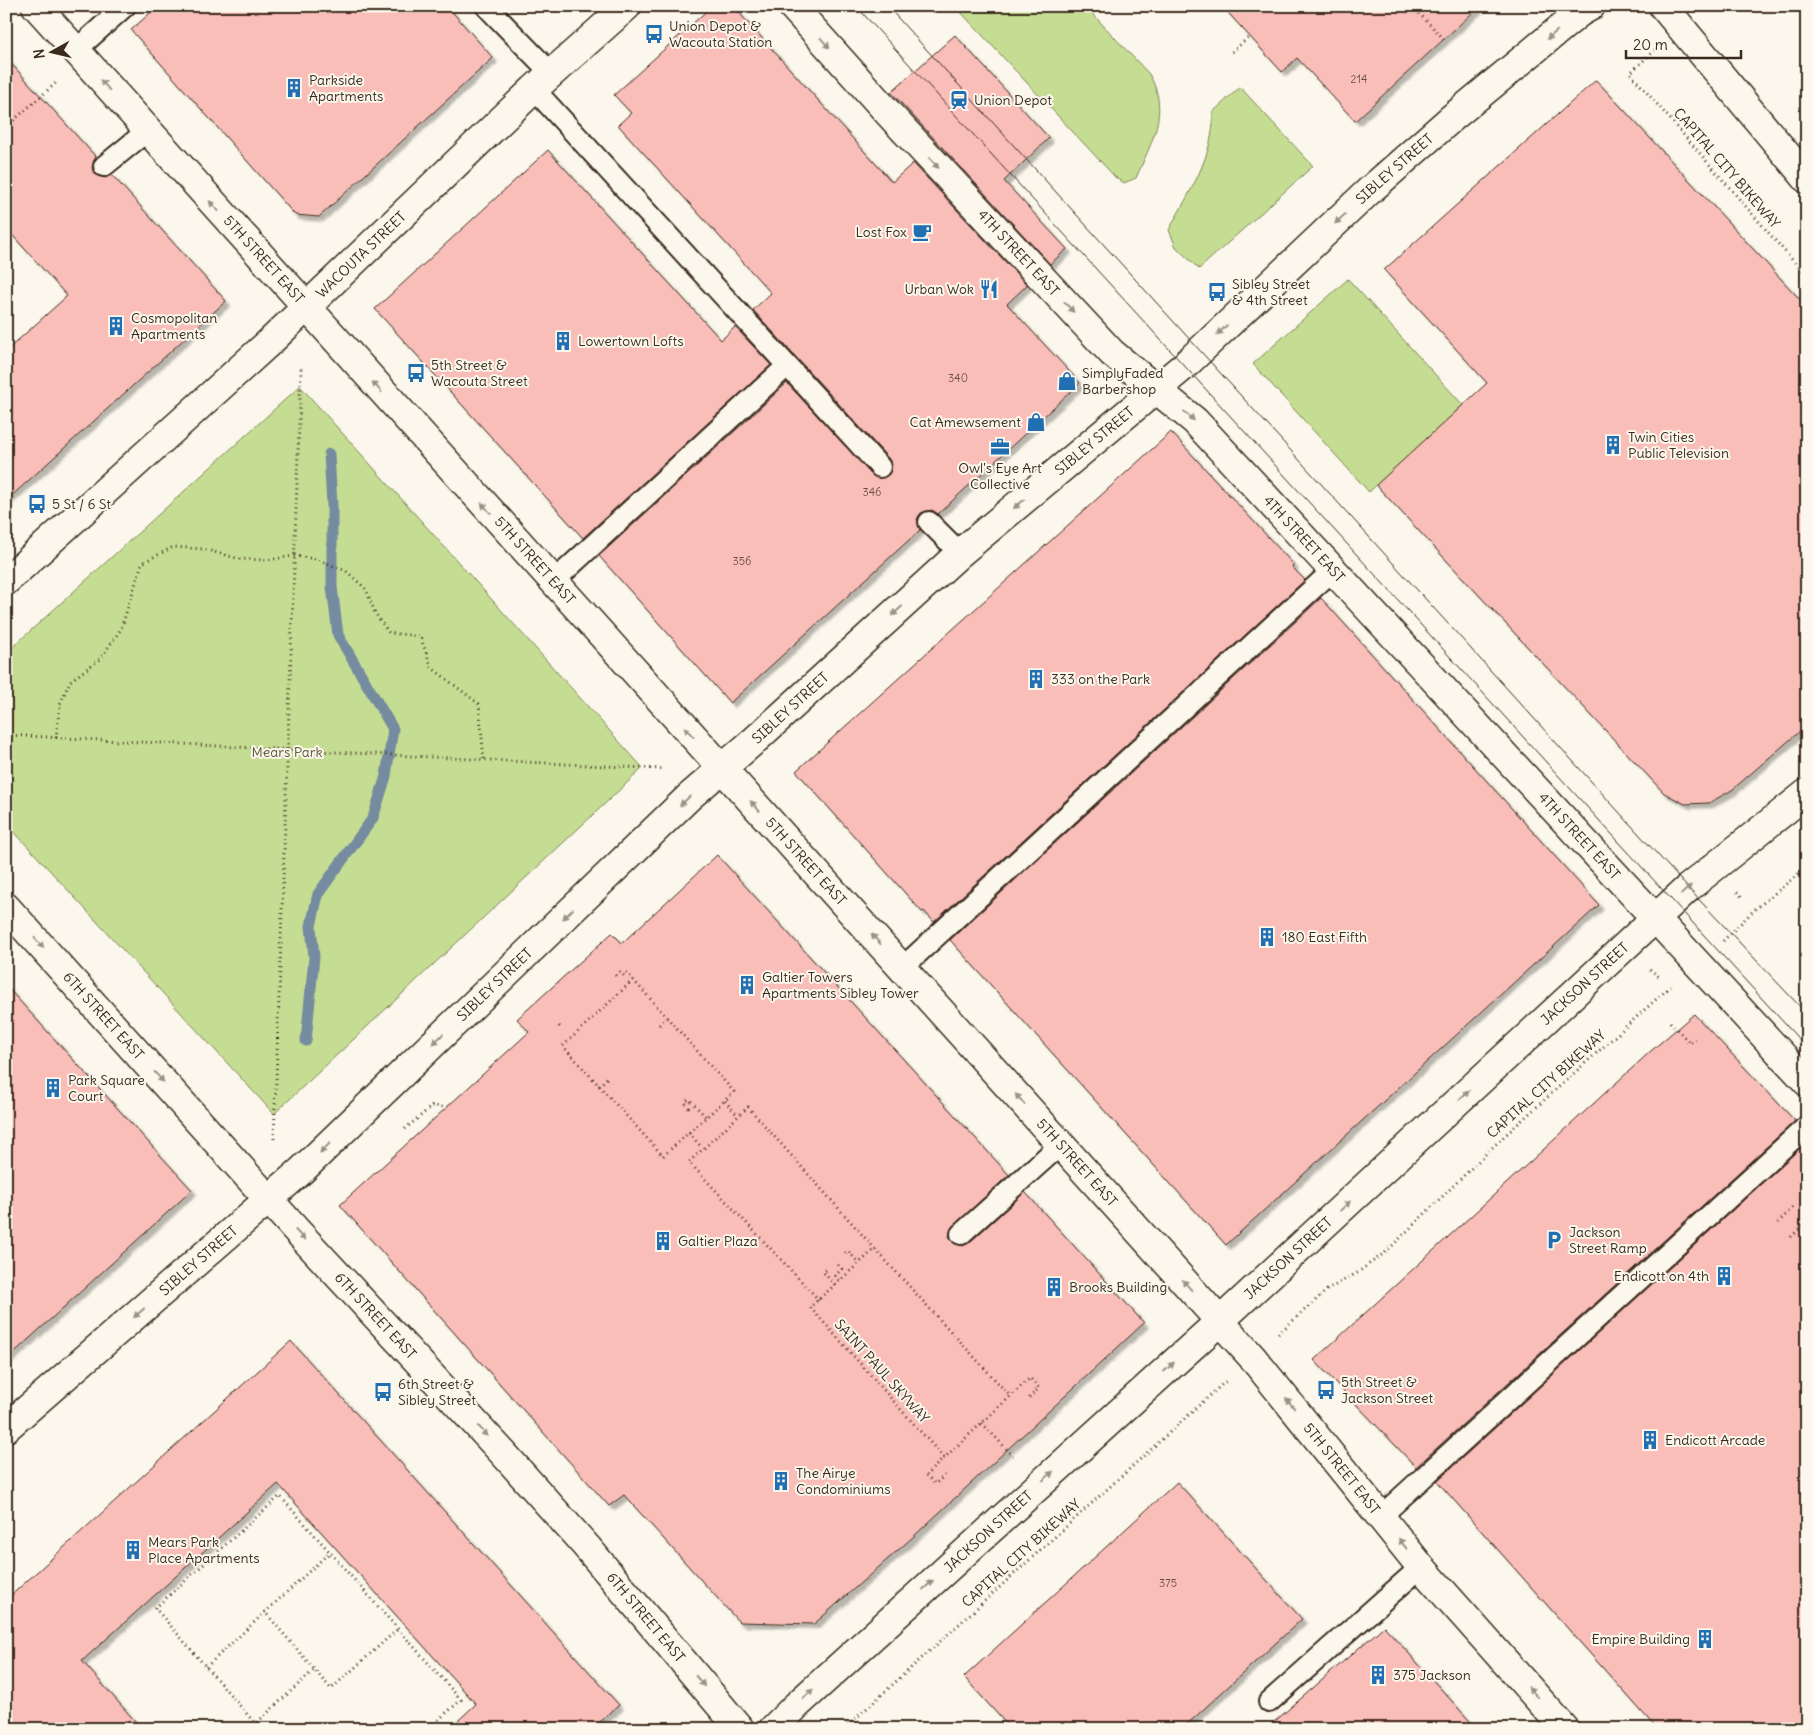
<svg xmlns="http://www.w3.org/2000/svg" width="1813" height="1735" font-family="Delius,sans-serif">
<defs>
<filter id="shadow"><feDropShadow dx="4.5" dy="4.5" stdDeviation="1" flood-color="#0004"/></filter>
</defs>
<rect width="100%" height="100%" fill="#fbf7ec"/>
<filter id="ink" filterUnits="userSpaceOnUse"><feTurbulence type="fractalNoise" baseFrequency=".02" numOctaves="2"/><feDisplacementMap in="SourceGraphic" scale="10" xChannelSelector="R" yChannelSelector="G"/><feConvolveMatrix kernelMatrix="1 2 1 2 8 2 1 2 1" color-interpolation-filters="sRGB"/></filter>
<g filter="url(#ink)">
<!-- green -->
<g fill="#c5dd93" stroke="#808458">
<path d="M955 6H1085L1149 74C1171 111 1151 143 1136 178L1124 183 1116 178Z"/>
<path d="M1240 87 1313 166 1199 269 1176 247 1169 230C1188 194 1215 155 1213 112Z"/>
<path d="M1348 279 1463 405 1369 492 1253 364Z"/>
<path d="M300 386 643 768 274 1114 6 823V653Z"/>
</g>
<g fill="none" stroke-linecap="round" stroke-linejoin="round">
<!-- stream -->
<path stroke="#758ba0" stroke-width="11" d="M306 1041 314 957 311 926 318 894 373 818 386 776 393 729 338 635 332 587V505L329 454"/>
</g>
<!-- building -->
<g fill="#fabeb8" stroke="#3b2a1e" filter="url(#shadow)">
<path d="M158 6H447L493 58 319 217 295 215 131 30Z"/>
<path d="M712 6H733L892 182 913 163 1027 285 1007 304 1080 383 938 514 932 510 921 513 917 519 920 530 730 703 599 556 787 383 872 475 883 478 888 475 892 465 889 459 753 310 771 293 618 125 631 113 614 95Z"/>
<path d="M1222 6H1480L1355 121 1297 58 1282 72Z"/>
<path d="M955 35 1049 138 1004 181 1067 249 1050 264 891 92Z"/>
<path d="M6 58 96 157 92 167 95 174 105 178 112 175 226 301 6 501V351L67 296 6 228Z"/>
<path d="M1596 80 1807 307V725L1732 790 1709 803 1685 804 1664 793 1376 485 1487 383 1384 270Z"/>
<path d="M548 150 721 340 735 327 771 365 583 538 375 309Z"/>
<path d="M1171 432 1294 565 1292 567 1305 580 934 922 924 911 922 912 796 771Z"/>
<path d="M1321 598 1599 905 1226 1245 950 940Z"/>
<path d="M717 855 1009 1175 953 1226 949 1236 953 1242 963 1246 969 1243 1025 1192 1144 1323 913 1537 814 1624 739 1622 624 1495 609 1506 340 1205 529 1032 517 1019 612 933 622 943Z"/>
<path d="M6 986 192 1190 6 1360Z"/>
<path d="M1694 1014 1795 1121 1416 1467 1314 1360 1652 1050Z"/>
<path d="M1807 1142V1718L1795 1729H1657L1437 1481Z"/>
<path d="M291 1341 619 1705 592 1729H449L476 1704 278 1484 82 1661 142 1729H6V1600Z"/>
<path d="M1177 1482 1302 1619 1182 1729H1011L964 1677Z"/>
<path d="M1384 1626 1477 1729H1266Z"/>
</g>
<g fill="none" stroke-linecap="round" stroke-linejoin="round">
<!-- lane casing -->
<g stroke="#3b2a1e" stroke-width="24">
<g id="lane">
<path d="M486 6 552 74"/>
<path d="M75 51 125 6"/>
<path d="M534 89 880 467"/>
<path d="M104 166 147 131"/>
<path d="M929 522 960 553"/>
<path d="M553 582 787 366"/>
<path d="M902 968 1332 571"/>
<path d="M961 1234 1060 1145"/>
<path d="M1381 1516 1807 1126"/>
<path d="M1269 1702 1421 1567"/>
</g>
</g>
<!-- street casing -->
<g stroke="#3b2a1e" stroke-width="31">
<g id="street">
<path id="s1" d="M792 6 890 115 1112 353 1195 421 1807 1082"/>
<path id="s2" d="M6 581 274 338 534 89 627 6"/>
</g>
</g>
<!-- secondary casing -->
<g stroke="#3b2a1e" stroke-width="31">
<g id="secondary">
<path id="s3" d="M36 6 1252 1357 1421 1567 1565 1729"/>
<path d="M1663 6 1807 179"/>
<path id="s4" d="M6 907 297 1231 503 1453 586 1546 740 1729"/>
<path id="s5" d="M6 1428 301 1171 689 797 755 740 960 553 1184 366 1369 191 1453 117 1579 13 1591 6"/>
<path id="s6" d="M773 1729 797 1705 1219 1322 1688 888 1807 793"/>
</g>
</g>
<!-- path -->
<g stroke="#3b2a1e" stroke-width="3" stroke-dasharray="1 4" stroke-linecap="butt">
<path d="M1412 6 1444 39"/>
<path d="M1655 50 1630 73 1807 277"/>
<path d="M1232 52 1250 36"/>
<path d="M6 127 57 82"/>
<path d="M6 735 663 769"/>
<path d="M56 738 60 704 70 681 100 659 121 629 142 563 173 547 203 549 240 559 268 560 294 556 316 559 346 571 366 589 375 613 389 633 420 636 432 668 479 704 484 760"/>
<path d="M1737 892 1743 898"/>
<path d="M1723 941 1753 911 1807 867"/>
<path d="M1650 969 1659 977"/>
<path d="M620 971 624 976 627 973 734 1092 663 1156 563 1046 633 980"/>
<path d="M615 975 618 978"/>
<path d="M1670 1022 1690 1043 1695 1039"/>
<path d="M659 1025 667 1018"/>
<path d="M559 1026 562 1030"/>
<path d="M599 1086 607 1078"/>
<path d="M725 1101 738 1116"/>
<path d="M689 1108 685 1102 689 1099 706 1117"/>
<path d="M405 1129 432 1106 448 1107"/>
<path d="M689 1133 702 1148"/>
<path d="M274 1139 301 368"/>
<path d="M1778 1223 1793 1207"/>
<path d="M1791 1237 1807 1222"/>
<path d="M845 1253 848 1251 859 1263"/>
<path d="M838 1265 842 1269 835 1276 839 1281"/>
<path d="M826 1270 823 1272 835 1285"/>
<path d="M819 1300 689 1162 748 1107 875 1249"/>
<path d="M1278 1334 1327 1290 1357 1273 1386 1252 1501 1139 1671 986"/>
<path d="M982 1423 1013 1456"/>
<path d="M944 1458 810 1307 875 1249 1010 1396"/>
<path d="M945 1475 935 1484 926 1475 1030 1378 1039 1388 1027 1400"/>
<path d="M264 1611 331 1689 398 1629"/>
<path d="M206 1667 329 1553"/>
<path d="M250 1729 314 1670"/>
<path d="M260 1729 155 1608 280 1496 461 1700 428 1729"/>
<path d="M844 1729 1227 1380"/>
</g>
<!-- lane -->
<use href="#lane" stroke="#fbf7ec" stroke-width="20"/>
<!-- street -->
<use href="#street" stroke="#fbf7ec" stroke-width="28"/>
<!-- secondary -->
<use href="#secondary" stroke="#fbf7ec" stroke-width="28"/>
<!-- tram -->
<g stroke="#3b2a1e" stroke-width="1">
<path d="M856 6 1807 1048"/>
<path d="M887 6 1688 888 1807 1014"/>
</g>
</g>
<!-- one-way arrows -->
<defs><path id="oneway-solid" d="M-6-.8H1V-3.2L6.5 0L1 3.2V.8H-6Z" transform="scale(1.25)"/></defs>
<g fill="#9b9085">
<use href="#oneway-solid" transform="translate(1552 35) rotate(141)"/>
<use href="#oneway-solid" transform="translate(825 43) rotate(48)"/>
<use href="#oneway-solid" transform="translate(105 85) rotate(-132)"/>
<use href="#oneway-solid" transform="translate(934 163) rotate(47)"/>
<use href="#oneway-solid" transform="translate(214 206) rotate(-132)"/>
<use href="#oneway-solid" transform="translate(1340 219) rotate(137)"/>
<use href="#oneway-solid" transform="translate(1069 307) rotate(47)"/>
<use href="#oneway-solid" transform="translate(1222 330) rotate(137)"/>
<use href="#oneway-solid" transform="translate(377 387) rotate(-132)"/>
<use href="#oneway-solid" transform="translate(1189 416) rotate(41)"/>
<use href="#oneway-solid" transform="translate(1019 504) rotate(140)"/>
<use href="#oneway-solid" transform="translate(486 508) rotate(-132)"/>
<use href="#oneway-solid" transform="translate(897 611) rotate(138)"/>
<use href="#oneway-solid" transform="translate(689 732) rotate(-132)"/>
<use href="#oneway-solid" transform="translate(685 801) rotate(137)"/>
<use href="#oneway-solid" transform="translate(755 806) rotate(-132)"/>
<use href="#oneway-solid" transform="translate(1686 890) rotate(-43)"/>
<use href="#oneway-solid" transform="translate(568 914) rotate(136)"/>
<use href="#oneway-solid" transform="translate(876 939) rotate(-132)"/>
<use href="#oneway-solid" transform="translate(39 943) rotate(48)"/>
<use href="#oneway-solid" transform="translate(438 1039) rotate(136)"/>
<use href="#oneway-solid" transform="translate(159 1077) rotate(48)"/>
<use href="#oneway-solid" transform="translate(1464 1095) rotate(-43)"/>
<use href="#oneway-solid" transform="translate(1020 1099) rotate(-132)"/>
<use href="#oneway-solid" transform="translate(325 1148) rotate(136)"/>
<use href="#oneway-solid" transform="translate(1345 1206) rotate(-43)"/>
<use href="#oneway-solid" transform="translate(300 1235) rotate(47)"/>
<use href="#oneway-solid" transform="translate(1187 1285) rotate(-132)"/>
<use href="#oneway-solid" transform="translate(139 1313) rotate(139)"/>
<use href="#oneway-solid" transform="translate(1169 1367) rotate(-42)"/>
<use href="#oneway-solid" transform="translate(1290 1403) rotate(-129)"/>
<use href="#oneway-solid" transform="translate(483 1431) rotate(47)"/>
<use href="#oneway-solid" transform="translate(1048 1476) rotate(-42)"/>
<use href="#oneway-solid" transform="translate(1403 1544) rotate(-128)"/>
<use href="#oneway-solid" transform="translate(928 1585) rotate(-42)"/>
<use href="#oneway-solid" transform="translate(700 1681) rotate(50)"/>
<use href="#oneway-solid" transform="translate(1533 1692) rotate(-132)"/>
<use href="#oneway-solid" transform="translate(808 1694) rotate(-42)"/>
</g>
</g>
<!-- icons -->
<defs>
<g id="bus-bare" transform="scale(1.5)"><path d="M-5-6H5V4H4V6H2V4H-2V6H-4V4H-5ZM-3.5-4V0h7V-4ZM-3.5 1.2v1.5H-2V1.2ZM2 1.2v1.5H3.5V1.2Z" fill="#1f6fb2" stroke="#fbf7ec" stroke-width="2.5" paint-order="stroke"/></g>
<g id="building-bare" transform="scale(1.5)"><path d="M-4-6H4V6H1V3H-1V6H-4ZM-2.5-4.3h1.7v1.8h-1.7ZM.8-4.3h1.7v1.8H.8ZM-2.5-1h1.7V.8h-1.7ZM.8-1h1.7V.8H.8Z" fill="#1f6fb2" stroke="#fbf7ec" stroke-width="2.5" paint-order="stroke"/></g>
<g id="station-bare" transform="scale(1.5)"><path d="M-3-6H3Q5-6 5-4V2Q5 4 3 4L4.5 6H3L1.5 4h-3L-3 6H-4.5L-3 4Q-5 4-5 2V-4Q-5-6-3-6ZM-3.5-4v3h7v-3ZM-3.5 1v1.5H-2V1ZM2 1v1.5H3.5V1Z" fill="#1f6fb2" stroke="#fbf7ec" stroke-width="2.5" paint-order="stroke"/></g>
<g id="cafe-bare" transform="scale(1.5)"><path d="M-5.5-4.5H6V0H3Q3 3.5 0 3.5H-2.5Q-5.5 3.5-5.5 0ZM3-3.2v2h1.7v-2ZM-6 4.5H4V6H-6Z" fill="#1f6fb2" stroke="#fbf7ec" stroke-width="2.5" paint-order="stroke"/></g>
<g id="restaurant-bare" transform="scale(1.5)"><path d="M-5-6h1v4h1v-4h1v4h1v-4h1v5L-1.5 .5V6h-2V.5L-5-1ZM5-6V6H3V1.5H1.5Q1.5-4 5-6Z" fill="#1f6fb2" stroke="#fbf7ec" stroke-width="2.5" paint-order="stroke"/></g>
<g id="shop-bare" transform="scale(1.5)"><path d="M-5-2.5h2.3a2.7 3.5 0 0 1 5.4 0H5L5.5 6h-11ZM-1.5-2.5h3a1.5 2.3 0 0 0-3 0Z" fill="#1f6fb2" stroke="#fbf7ec" stroke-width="2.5" paint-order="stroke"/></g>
<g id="office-bare" transform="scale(1.5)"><path d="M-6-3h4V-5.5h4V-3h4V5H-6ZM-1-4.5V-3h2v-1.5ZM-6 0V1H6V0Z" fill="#1f6fb2" stroke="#fbf7ec" stroke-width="2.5" paint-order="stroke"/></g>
<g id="parking-bare" transform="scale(1.5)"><path d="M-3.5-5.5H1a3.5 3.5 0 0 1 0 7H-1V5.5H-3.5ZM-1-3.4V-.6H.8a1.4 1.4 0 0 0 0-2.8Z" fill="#1f6fb2" stroke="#fbf7ec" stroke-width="2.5" paint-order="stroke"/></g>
</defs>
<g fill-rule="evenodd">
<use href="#bus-bare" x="654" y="34"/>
<use href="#building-bare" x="294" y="88"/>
<use href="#station-bare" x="959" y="100"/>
<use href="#cafe-bare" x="922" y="232"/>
<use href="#restaurant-bare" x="989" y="289"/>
<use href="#bus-bare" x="1217" y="292"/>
<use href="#building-bare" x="116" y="326"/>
<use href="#building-bare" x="563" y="341"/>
<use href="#bus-bare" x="416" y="373"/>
<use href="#shop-bare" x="1067" y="381"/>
<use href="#shop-bare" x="1036" y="422"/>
<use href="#building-bare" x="1613" y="445"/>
<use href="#office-bare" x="1000" y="447"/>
<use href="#bus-bare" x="37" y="504"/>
<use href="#building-bare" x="1036" y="679"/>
<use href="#building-bare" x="1267" y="937"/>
<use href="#building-bare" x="747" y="985"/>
<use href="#building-bare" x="53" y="1088"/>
<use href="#parking-bare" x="1554" y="1240"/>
<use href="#building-bare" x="663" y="1241"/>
<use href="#building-bare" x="1724" y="1276"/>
<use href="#building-bare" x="1054" y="1287"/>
<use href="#bus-bare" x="1326" y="1390"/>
<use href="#bus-bare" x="383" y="1392"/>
<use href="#building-bare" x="1650" y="1440"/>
<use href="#building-bare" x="781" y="1481"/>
<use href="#building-bare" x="133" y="1550"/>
<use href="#building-bare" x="1705" y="1639"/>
<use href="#building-bare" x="1378" y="1675"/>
</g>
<g text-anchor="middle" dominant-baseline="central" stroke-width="4" stroke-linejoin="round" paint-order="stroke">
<!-- number labels -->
<g font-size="11" fill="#6b4f44">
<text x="1359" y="79">214</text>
<text x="958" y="378">340</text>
<text x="872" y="492">346</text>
<text x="742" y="561">356</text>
<text x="1168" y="1583">375</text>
</g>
<!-- poi labels -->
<g font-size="14" fill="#3b2a1e" stroke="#fbf7ec" text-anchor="start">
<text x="669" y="26">Union Depot &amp;<tspan x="669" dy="16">Wacouta Station</tspan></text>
<text x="309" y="80">Parkside<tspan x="309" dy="16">Apartments</tspan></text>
<text x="974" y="100">Union Depot</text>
<text x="907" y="232" text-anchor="end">Lost Fox</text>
<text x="1232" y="284">Sibley Street<tspan x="1232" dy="16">&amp; 4th Street</tspan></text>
<text x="974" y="289" text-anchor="end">Urban Wok</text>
<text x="131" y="318">Cosmopolitan<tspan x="131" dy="16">Apartments</tspan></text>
<text x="578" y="341">Lowertown Lofts</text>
<text x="431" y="365">5th Street &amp;<tspan x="431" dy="16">Wacouta Street</tspan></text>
<text x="1082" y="373">SimplyFaded<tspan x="1082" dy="16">Barbershop</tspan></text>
<text x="1021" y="422" text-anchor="end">Cat Amewsement</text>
<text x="1628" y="437">Twin Cities<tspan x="1628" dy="16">Public Television</tspan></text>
<text x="1000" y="468" text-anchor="middle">Owl's Eye Art<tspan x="1000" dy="16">Collective</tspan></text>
<text x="52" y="504">5 St / 6 St</text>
<text x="1051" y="679">333 on the Park</text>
<text x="1282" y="937">180 East Fifth</text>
<text x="762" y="977">Galtier Towers<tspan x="762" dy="16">Apartments Sibley Tower</tspan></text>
<text x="68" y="1080">Park Square<tspan x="68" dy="16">Court</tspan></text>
<text x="1569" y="1232">Jackson<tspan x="1569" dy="16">Street Ramp</tspan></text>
<text x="678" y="1241">Galtier Plaza</text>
<text x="1709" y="1276" text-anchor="end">Endicott on 4th</text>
<text x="1069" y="1287">Brooks Building</text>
<text x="1341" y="1382">5th Street &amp;<tspan x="1341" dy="16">Jackson Street</tspan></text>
<text x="398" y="1384">6th Street &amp;<tspan x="398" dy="16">Sibley Street</tspan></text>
<text x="1665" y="1440">Endicott Arcade</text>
<text x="796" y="1473">The Airye<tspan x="796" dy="16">Condominiums</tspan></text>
<text x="148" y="1542">Mears Park<tspan x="148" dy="16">Place Apartments</tspan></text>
<text x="1690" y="1639" text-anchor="end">Empire Building</text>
<text x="1393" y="1675">375 Jackson</text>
</g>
<!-- street labels -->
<g font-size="14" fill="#3b2a1e" stroke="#fbf7ec">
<text transform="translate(1727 168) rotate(49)">CAPITAL CITY BIKEWAY</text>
<text stroke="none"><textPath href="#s5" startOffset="1875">SIBLEY STREET</textPath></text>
<text stroke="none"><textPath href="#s1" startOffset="335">4TH STREET EAST</textPath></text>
<text stroke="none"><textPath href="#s2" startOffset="482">WACOUTA STREET</textPath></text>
<text stroke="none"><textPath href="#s3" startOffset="341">5TH STREET EAST</textPath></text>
<text stroke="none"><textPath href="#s5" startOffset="1470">SIBLEY STREET</textPath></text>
<text stroke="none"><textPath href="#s1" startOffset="740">4TH STREET EAST</textPath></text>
<text stroke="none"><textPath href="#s3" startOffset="746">5TH STREET EAST</textPath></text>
<text stroke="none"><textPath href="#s5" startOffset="1065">SIBLEY STREET</textPath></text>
<text stroke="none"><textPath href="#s1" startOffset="1145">4TH STREET EAST</textPath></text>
<text stroke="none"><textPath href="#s3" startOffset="1151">5TH STREET EAST</textPath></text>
<text stroke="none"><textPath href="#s6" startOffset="1102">JACKSON STREET</textPath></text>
<text stroke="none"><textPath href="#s5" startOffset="660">SIBLEY STREET</textPath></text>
<text stroke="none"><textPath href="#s4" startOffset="146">6TH STREET EAST</textPath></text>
<text transform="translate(1546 1084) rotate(-42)">CAPITAL CITY BIKEWAY</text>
<text stroke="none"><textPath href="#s3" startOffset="1556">5TH STREET EAST</textPath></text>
<text stroke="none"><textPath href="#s6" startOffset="698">JACKSON STREET</textPath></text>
<text stroke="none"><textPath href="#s5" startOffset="255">SIBLEY STREET</textPath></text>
<text stroke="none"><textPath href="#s4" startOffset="551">6TH STREET EAST</textPath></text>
<text transform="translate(882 1371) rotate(48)">SAINT PAUL SKYWAY</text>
<text stroke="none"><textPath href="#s3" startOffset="1961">5TH STREET EAST</textPath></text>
<text stroke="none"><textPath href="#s6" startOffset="292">JACKSON STREET</textPath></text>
<text transform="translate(1021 1553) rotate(-42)">CAPITAL CITY BIKEWAY</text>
<text stroke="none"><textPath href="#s4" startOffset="956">6TH STREET EAST</textPath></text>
</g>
<!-- park labels -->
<g font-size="14" fill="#5e573b" stroke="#fbf7ec">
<text x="287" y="752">Mears Park</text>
</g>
</g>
<!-- margin -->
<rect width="1813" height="1735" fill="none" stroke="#fbf7ec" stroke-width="25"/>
<rect x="12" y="12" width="1788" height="1710" fill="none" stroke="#3b2a1e" stroke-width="2" filter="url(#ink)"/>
<!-- north arrow -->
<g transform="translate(52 52) rotate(262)" stroke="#fbf7ec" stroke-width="4" paint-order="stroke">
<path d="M0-4L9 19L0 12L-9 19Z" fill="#3b2a1e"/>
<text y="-8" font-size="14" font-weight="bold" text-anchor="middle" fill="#3b2a1e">N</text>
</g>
<!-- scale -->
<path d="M1626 50v8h115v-8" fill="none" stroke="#3b2a1e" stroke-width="2.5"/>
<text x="1633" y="50" font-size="15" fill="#3b2a1e" stroke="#fbf7ec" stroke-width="4" paint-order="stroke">20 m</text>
</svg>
